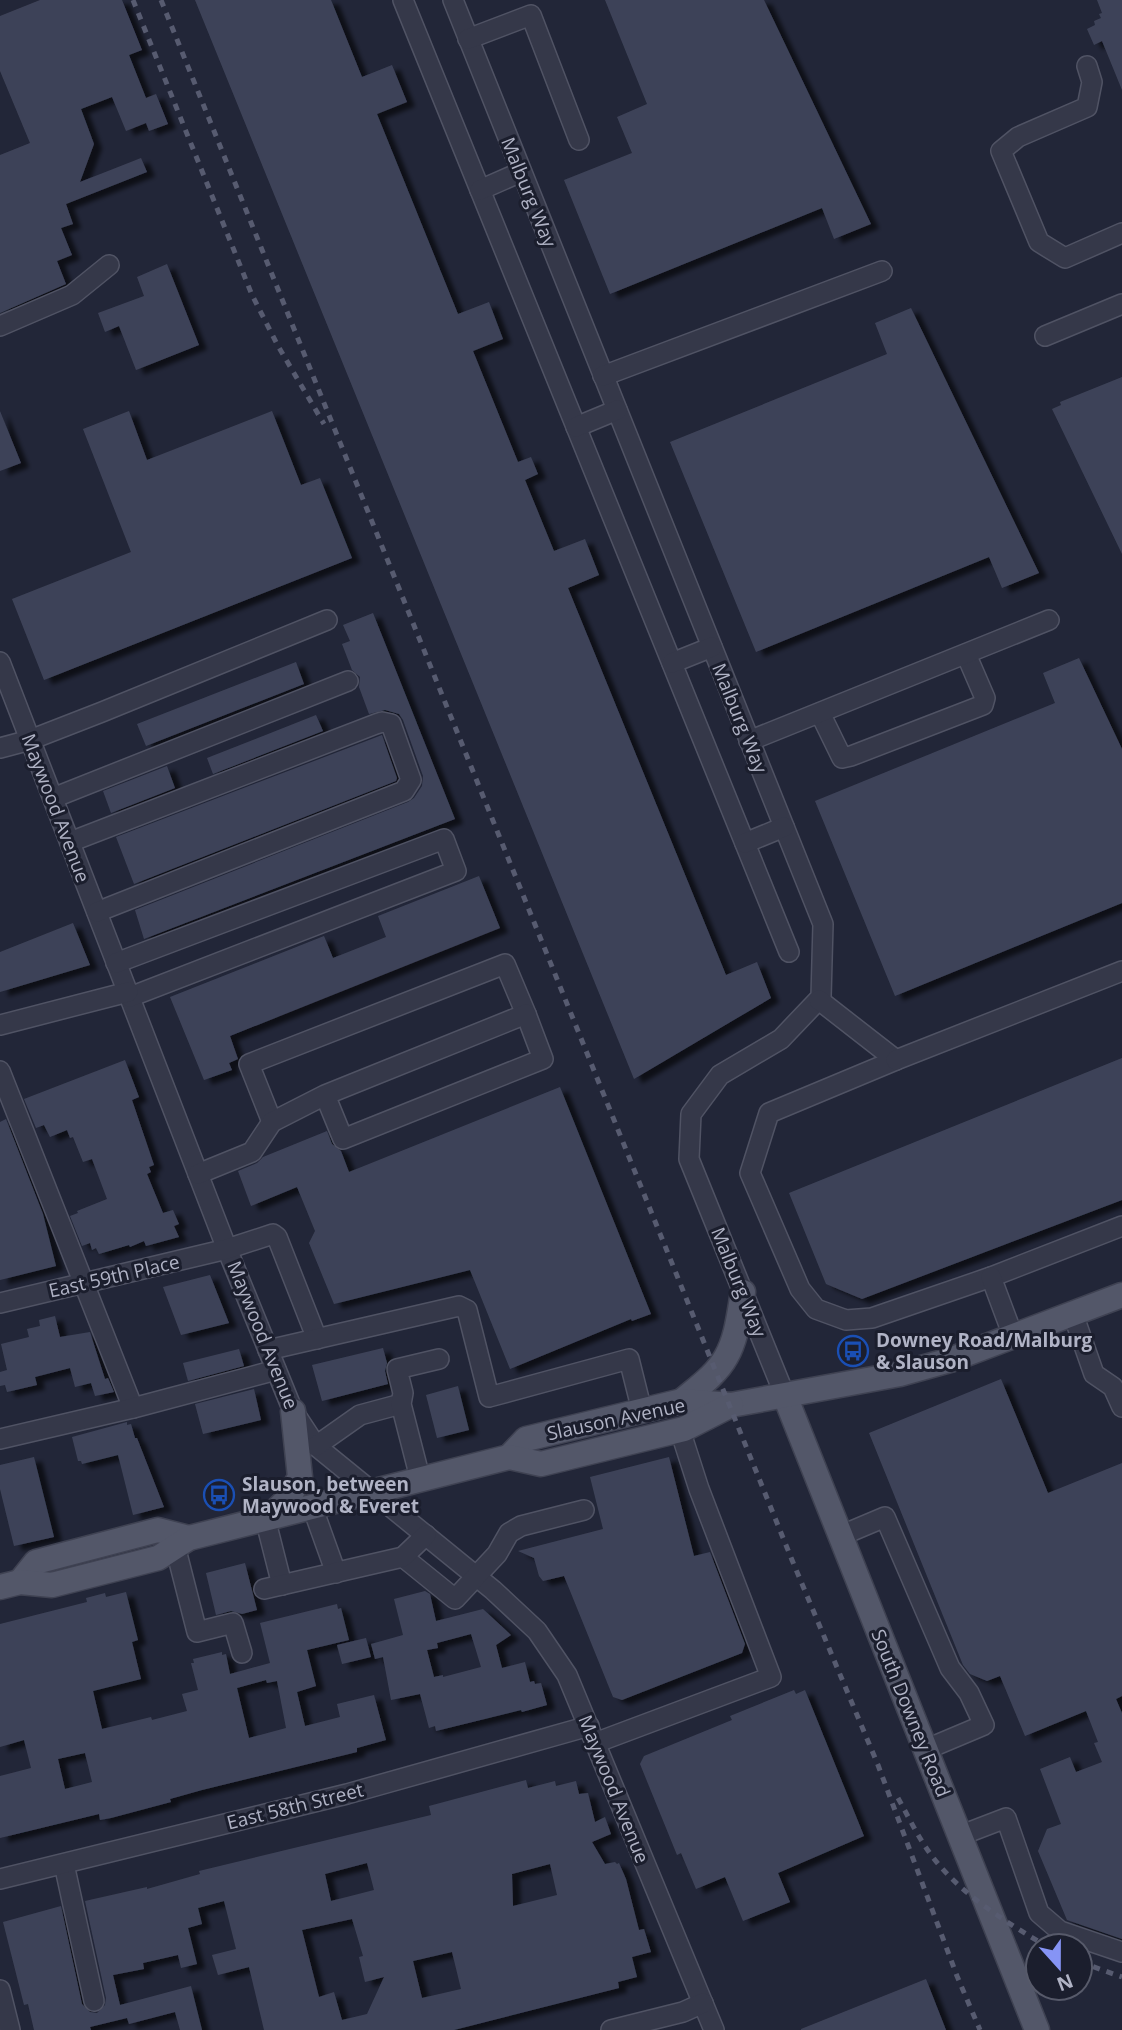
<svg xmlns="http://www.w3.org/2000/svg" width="1122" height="2030" font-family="'Open Sans',sans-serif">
<defs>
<filter id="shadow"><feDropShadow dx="8" dy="4.5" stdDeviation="2" flood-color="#0009"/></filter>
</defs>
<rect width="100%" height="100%" fill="#222638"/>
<!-- building -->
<g fill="#3e4358" fill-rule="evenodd" filter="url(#shadow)">
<path d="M40 0H122L142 50 129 55 146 98 156 94 168 124 149 131 146 123 126 131 112 97 81 109 94 144 80 182 141 158 147 172 66 204 73 224 61 228 72 255 57 261 66 284 0 313V155L30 143 0 71V16Z"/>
<path d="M195 0H331L362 77 392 65 407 102 377 114 458 314 489 302 503 339 473 351 518 462 531 457 538 474 525 480 554 551 585 539 599 575 568 588 726 975 757 962 771 998 634 1079Z"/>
<path d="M605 0H764L871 224 834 239 822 208 610 294 564 180 632 153 617 117 647 104Z"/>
<path d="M1097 0H1122V90L1102 41 1094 45 1087 29 1095 25 1094 21 1101 18 1099 14 1102 13Z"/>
<path d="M167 264 199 345 136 370 119 326 105 332 98 313 144 296 137 277Z"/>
<path d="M911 308 1039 573 1002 588 989 557 756 652 670 442 887 354 875 323Z"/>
<path d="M1122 377V554L1052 409 1061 405 1060 402Z"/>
<path d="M0 411 21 463 0 471Z"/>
<path d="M129 411 147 460 272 411 301 485 320 478 352 558 44 680 12 599 131 552 83 429Z"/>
<path d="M373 613 455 819 144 939 135 910 408 802 414 798 422 786 423 776 403 720 399 714 385 710 369 714 359 687 360 677 352 670 342 644 350 641 343 625Z"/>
<path d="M1079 658 1122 749V903L895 996 815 801 1055 703 1043 673Z"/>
<path d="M296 662 304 684 146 746 137 724Z"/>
<path d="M316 715 323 731 213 774 207 758Z"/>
<path d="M382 735 397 778 396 781 134 884 116 837Z"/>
<path d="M167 766 175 788 111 813 103 791Z"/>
<path d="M479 876 500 928 230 1036 238 1059 229 1063 232 1070 204 1080 170 997 324 936 333 958 386 937 378 916Z"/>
<path d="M73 923 90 965 0 992V952Z"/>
<path d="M1122 1058V1200L862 1299 826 1284 789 1193Z"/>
<path d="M125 1060 139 1097 132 1100 154 1165 149 1167 151 1172 147 1174 163 1213 173 1210 179 1224 174 1226 179 1237 146 1246 144 1241 130 1247 129 1245 99 1254 96 1248 92 1250 90 1243 82 1246 70 1216 78 1213 77 1211 107 1199 92 1159 83 1162 73 1137 70 1138 67 1130 50 1137 44 1125 36 1128 24 1099Z"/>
<path d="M560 1087 651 1314 632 1321 631 1319 510 1369 470 1270 334 1304 309 1243 315 1231 297 1187 251 1206 238 1171 257 1163 263 1157 327 1131 332 1144 341 1151 349 1172Z"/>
<path d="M6 1119 43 1214 56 1266 0 1280V1122Z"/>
<path d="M210 1275 229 1323 181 1335 163 1287Z"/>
<path d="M55 1316 60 1337 90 1332 105 1379 108 1378 114 1392 95 1396 91 1383 75 1387 70 1368 35 1377 37 1385 7 1392 5 1385 0 1386V1372L7 1370 1 1344 29 1337 27 1329 40 1326 39 1320Z"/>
<path d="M383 1348 387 1363 385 1371 388 1384 322 1401 312 1365Z"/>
<path d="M239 1349 244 1366 188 1381 183 1363Z"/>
<path d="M1001 1379 1048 1493 1122 1463V1696L1116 1699 1122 1713V1939L1067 1920 1038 1851 1047 1829 1061 1824 1040 1769 1070 1757 1076 1772 1102 1762 1094 1743 1098 1742 1086 1711 1025 1736 1000 1676 987 1681 970 1674 963 1665 869 1433Z"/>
<path d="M458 1386 469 1430 437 1438 426 1395Z"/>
<path d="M254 1389 261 1420 203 1434 195 1404Z"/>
<path d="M127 1422V1425L131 1424 135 1438H137L164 1507 133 1515 118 1455 82 1464 81 1461H78L72 1437Z"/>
<path d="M34 1457 54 1537 14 1546 0 1489V1465Z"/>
<path d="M669 1457 694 1556 710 1552 745 1644 742 1653 622 1700 613 1697 564 1576 543 1581 539 1576 534 1558 518 1551 603 1529 590 1477Z"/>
<path d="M245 1563 257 1610 242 1614 231 1611 216 1615 206 1573Z"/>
<path d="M425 1591 430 1594 436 1621 483 1609 511 1635 496 1645 502 1668 525 1662 530 1682 534 1681 535 1684 541 1683 547 1705 522 1712 521 1710 436 1731 435 1726 429 1728 420 1694 391 1700 383 1657 375 1659 371 1644 403 1635 394 1599ZM471 1634 481 1667 443 1677V1675L434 1677 427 1650 438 1648 437 1643Z"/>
<path d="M126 1592 138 1640 132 1642 141 1679 93 1691 102 1729 151 1717 152 1720 187 1711 182 1694 198 1690 191 1663H194L193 1659 222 1652V1655L226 1654 230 1674 270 1663 260 1623 337 1604 338 1609 341 1608 349 1640 307 1650 316 1686 297 1692 305 1726 340 1717 337 1704 374 1695 386 1740 357 1748V1752L202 1790 170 1799 171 1802 111 1818 100 1820 99 1814 0 1838V1776L31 1768 24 1740 0 1747V1624L87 1602 86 1598 105 1593 106 1597ZM266 1680 267 1683 277 1681 286 1728 249 1738 237 1688ZM85 1753 92 1782 65 1789 58 1759Z"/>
<path d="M366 1638 371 1657 342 1664 337 1645Z"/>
<path d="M794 1690 796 1694 805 1690 864 1836 778 1873 790 1902 743 1921 725 1877 696 1889 681 1853 677 1855 640 1764 644 1756 732 1720 730 1716Z"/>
<path d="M526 1780 528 1788 555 1781 556 1786 576 1781 579 1794 588 1793 595 1822 605 1817 611 1834 592 1842 605 1864 615 1862 617 1864 619 1863 626 1879 639 1930 644 1929 651 1952 632 1957 637 1977 618 1982 619 1988 454 2030H264L249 1967 218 1975 212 1955 236 1949 224 1901 198 1908 202 1924 188 1928 197 1964 181 1968 178 1955 143 1963 144 1969 113 1975 120 2005 191 1986 202 2030H180L175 2012 129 2024 127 2018 90 2027 91 2030H34L28 2004 24 2005 3 1922 61 1906 82 2004 90 2012 97 2013 105 2005 106 1998 85 1901 147 1887V1889L200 1874 199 1871 431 1815 429 1806ZM367 1863 374 1890 331 1901 325 1874ZM550 1864 557 1895 513 1906 512 1874ZM352 1919 363 1956 359 1957 365 1982 384 1977 367 2014 342 2020 334 1992 319 1997 302 1930ZM452 1952 461 1989 422 1998 413 1961Z"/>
<path d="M926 1979 946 2030H801V2029Z"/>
</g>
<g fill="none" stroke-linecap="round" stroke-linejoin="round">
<!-- minor casing -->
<g stroke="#505364" stroke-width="22">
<g id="minor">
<path d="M403 0 789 952"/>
<path d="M453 0 823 924 821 997 781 1039 720 1075 691 1114 689 1159 785 1396"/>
<path d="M468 39 531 15 579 140"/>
<path d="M1087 66 1092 82 1087 107 1018 137 1001 151 1039 242 1065 258 1122 233"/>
<path d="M480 190 521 172"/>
<path d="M0 326 72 295 109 265"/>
<path d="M1045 336 1122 304"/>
<path d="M603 376 882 271"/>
<path d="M576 427 617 410"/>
<path d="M0 662 227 1249 293 1411 316 1446 493 1590 537 1631 567 1675 714 2030"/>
<path d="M672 663 712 647"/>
<path d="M820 713 842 758 851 756 983 705 985 698 966 654"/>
<path d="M749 741 1049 620"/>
<path d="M0 748 30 740 102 712 327 620"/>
<path d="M53 798 348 681"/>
<path d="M70 842 376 724 382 722 391 724 411 780 404 791 97 912"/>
<path d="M745 843 784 827"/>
<path d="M116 963 444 839 456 871 130 997"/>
<path d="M819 1000 896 1060 769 1113 750 1173 800 1289 816 1309 846 1320 872 1318 991 1277 1122 1226"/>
<path d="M0 1025 128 992"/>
<path d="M896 1060 1122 971"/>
<path d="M0 1071 133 1408"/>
<path d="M272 1122 249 1064 505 964 526 1014"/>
<path d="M198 1174 252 1152 272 1122 325 1095 526 1014 543 1059 343 1139 325 1095"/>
<path d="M991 1277 1013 1336"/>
<path d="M0 1303 227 1249 273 1234 277 1237 317 1339"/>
<path d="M1073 1314 1094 1374 1113 1387 1122 1407"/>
<path d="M268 1350 459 1306 467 1310 489 1397 629 1359 642 1411"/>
<path d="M0 1439 133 1408 276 1370"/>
<path d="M316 1446 360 1415 401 1404"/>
<path d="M420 1478 401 1404 403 1393 397 1369 439 1359"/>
<path d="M312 1506 336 1573"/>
<path d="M265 1518 282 1585"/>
<path d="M840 1536 885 1517 950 1668 969 1693 984 1725 927 1749"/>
<path d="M175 1546 197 1632 233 1623 242 1653"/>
<path d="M403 1557 455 1599 497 1554 509 1533 521 1526 584 1510"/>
<path d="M264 1589 403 1557 426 1535"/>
<path d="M595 1743 771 1677 699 1489 680 1430"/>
<path d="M959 1836 1006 1818 1039 1913 1060 1931 1122 1952"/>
<path d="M64 1864 94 2001"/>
<path d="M0 1879 347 1794 589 1726"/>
<path d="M0 1990 10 2030"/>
<path d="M611 2030 683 2012 703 2003"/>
</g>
</g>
<!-- major casing -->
<g stroke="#3f4252" stroke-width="27">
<g id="major">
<path d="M785 1396 1037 2030"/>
<path d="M682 1401C697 1388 716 1375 726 1357 737 1338 739 1314 743 1292"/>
<path d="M509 1457 526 1439 682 1401 731 1405 900 1374 950 1360 1122 1295"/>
<path d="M269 1517 288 1499 300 1477 293 1411"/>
<path d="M20 1582 36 1562 158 1530 189 1538"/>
<path d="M0 1587 20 1582 52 1585 158 1558 189 1538 509 1457 541 1464 684 1429 731 1405"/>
</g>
</g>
<!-- minor -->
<use href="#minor" stroke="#353849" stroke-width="19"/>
<!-- major -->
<use href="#major" stroke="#535769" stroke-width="24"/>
<!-- rail -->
<g stroke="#575b70" stroke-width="5" stroke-dasharray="7 7" stroke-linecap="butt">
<path d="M133 0 252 295 278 346 324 424"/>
<path d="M161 0 792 1560 878 1765 957 1976 980 2030"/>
<path d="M898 1798C907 1814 915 1831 925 1846 953 1890 1003 1920 1046 1946"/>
<path d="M1080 1962 1122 1977"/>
</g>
</g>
<!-- icons -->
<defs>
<g id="bus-ring" transform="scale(1.575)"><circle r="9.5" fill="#1b1e2d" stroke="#1a4fb4" stroke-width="1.5"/><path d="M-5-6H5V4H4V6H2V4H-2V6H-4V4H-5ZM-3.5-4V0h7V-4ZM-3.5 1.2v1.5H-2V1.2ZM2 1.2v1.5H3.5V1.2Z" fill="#1a4fb4"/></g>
</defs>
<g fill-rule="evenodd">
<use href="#bus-ring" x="853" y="1351"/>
<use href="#bus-ring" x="219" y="1495"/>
</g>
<g text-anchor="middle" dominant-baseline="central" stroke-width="6" stroke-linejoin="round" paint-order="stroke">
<!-- street labels -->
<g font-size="19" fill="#b0b3c5" stroke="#1b1e2d">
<text transform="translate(529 192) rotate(68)">Malburg Way</text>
<text transform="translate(740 718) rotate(68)">Malburg Way</text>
<text transform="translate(56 808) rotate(69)">Maywood Avenue</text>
<text transform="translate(114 1276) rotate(-13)">East 59th Place</text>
<text transform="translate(739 1282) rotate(68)">Malburg Way</text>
<text transform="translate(263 1335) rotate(68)">Maywood Avenue</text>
<text transform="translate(616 1419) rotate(-12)">Slauson Avenue</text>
<text transform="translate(911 1713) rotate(68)">South Downey Road</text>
<text transform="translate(614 1789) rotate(68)">Maywood Avenue</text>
<text transform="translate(295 1806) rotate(-14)">East 58th Street</text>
</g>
<!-- poi labels -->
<g font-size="19" font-weight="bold" fill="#b0b3c5" stroke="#1b1e2d" text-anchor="start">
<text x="876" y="1340">Downey Road/Malburg<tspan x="876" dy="22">&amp; Slauson</tspan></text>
<text x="242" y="1484">Slauson, between<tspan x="242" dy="22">Maywood &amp; Everet</tspan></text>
</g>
</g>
<!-- north arrow -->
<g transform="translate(1059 1967) rotate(159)"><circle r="33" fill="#1b1e2d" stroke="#575a6a" stroke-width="2"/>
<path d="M0-5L12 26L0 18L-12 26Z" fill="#8694f5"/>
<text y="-10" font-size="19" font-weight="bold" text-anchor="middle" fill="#b0b3c5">N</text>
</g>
</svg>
